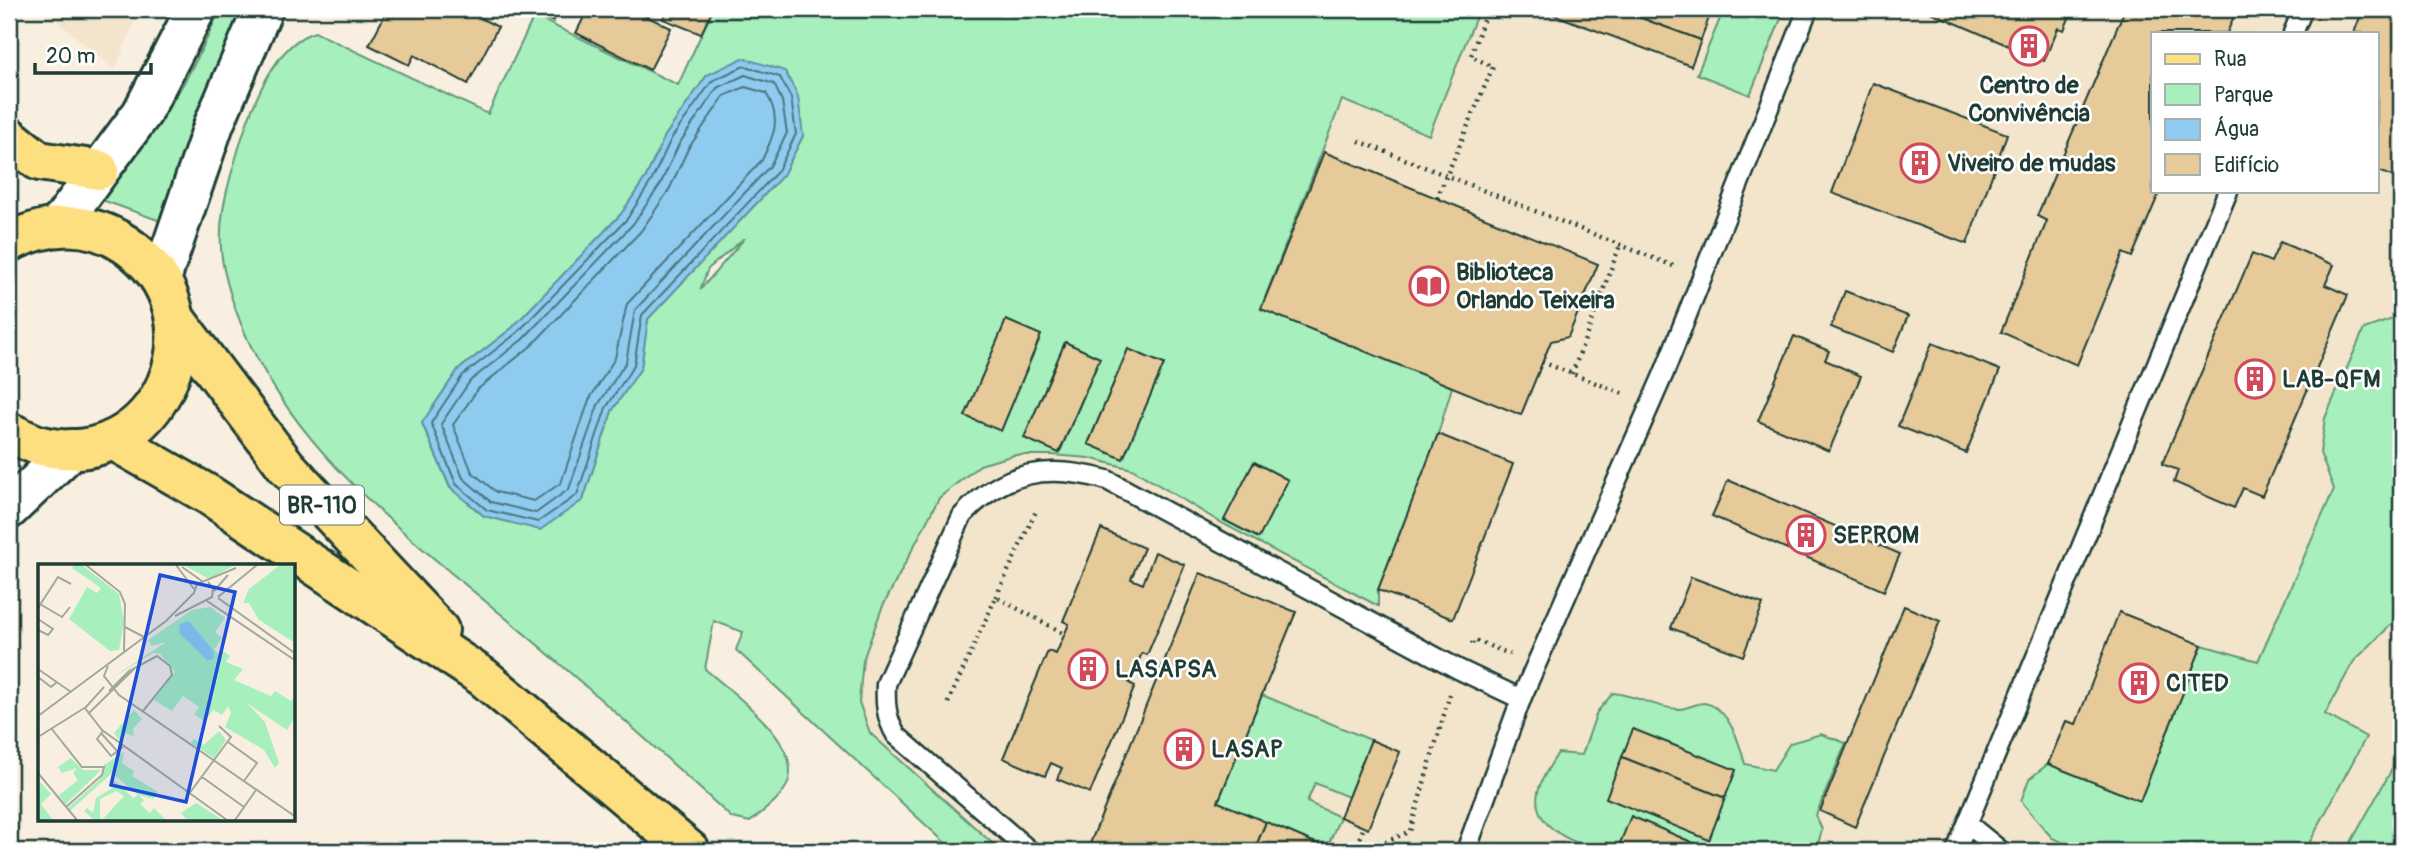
<svg xmlns="http://www.w3.org/2000/svg" width="2410" height="860" font-family="Pangolin,sans-serif">
<rect width="100%" height="100%" fill="#f8efe1"/>
<filter id="ink" filterUnits="userSpaceOnUse"><feTurbulence type="fractalNoise" baseFrequency=".0143" numOctaves="2"/><feDisplacementMap in="SourceGraphic" scale="14" xChannelSelector="R" yChannelSelector="G"/><feConvolveMatrix kernelMatrix="1 2 1 2 8 2 1 2 1" color-interpolation-filters="sRGB"/></filter>
<g filter="url(#ink)">
<!-- built -->
<g fill="#f3e4cc" fill-rule="evenodd">
<path d="M43 9H139L115 70Z"/>
<path d="M995 9H2401V851H954L736 650ZM2153 33H2377V191H2153Z"/>
</g>
<!-- green -->
<g fill="#a7efbc" stroke="#639678" stroke-width="2" fill-rule="evenodd">
<path d="M220 9H245L166 223 102 200C153 134 188 86 220 9Z"/>
<path d="M713 9H1479L1429 135 1342 100 1261 308 1452 387 1438 434 1378 590V606L1218 521 1132 469 1089 458 1052 455H1014L980 465 939 498 882 608 863 660 859 702 870 733 1001 851H954L736 650 743 632 714 621 705 669C731 692 803 742 788 783 782 798 762 812 750 822L732 818C665 756 597 695 527 636 407 534 261 433 224 270 214 225 228 184 241 141 252 105 276 42 315 32L488 114 534 16 678 85ZM707 75 803 136 783 175 648 319 641 368 612 411 583 500 484 516 450 488 422 423 458 370 512 328 621 214 646 177 665 136ZM743 239H744L700 290 708 269ZM1065 343 1100 358 1060 452 1024 438ZM1128 349 1163 364 1088 444ZM1254 462 1288 480 1258 538 1225 520Z"/>
<path d="M1724 9H1785L1750 95 1697 74Z"/>
<path d="M2398 317 2401 318V615L2354 661 2325 714 2366 737 2305 851H2085L2052 838 2021 801 2029 779 2048 764 2140 801 2202 645 2258 661 2334 489 2320 453 2325 418 2364 329Z"/>
<path d="M1613 693C1635 695 1654 707 1677 709 1686 710 1695 703 1704 703 1729 706 1740 744 1745 764L1773 770 1790 743 1821 734 1846 743 1816 815 1822 830 1817 847 1810 851H1712L1631 817 1617 851C1587 851 1530 831 1538 792 1541 778 1551 764 1558 753L1582 755 1597 712ZM1634 730 1735 770 1709 840Z"/>
<path d="M1262 695 1371 740 1348 797 1315 783 1307 802 1340 817 1327 848 1218 802Z"/>
<path d="M2401 753V851H2346Z"/>
</g>
<!-- water -->
<path fill="#8fcbef" stroke="#6292a4" stroke-width="2" d="M743 58 785 71 798 96 803 136 783 175 648 319 641 368 612 411 583 500 540 530 484 516 450 487 422 423 458 370 512 328 621 214 646 177 665 136 707 75Z"/>
<g fill="none" stroke-linecap="round" stroke-linejoin="round">
<!-- shore -->
<g stroke="#4c767f" stroke-width="2">
<path d="M744 66 780 77 791 98 796 134 778 171 642 315 634 365 606 408 577 495 538 522 487 510 456 484 431 423 463 375 517 333 627 219 652 180 671 139 712 81Z"/>
<path d="M745 75 774 84 782 101 787 133 770 166 635 310 626 362 598 405 569 489 536 513 491 502 463 478 441 424 470 381 523 339 633 224 660 185 679 144 717 88Z"/>
<path d="M745 87 766 93C782 119 774 135 762 160L627 304 615 358 589 400 561 483 534 501 496 492 472 472 453 425 478 389 531 346 641 231 669 190 688 149 724 96Z"/>
</g>
</g>
<!-- building -->
<g fill="#e6ca9a" stroke="#1f3d34" stroke-width="2">
<path d="M388 9H463L498 27 468 84 414 55 409 65 369 45Z"/>
<path d="M526 9H559L553 22Z"/>
<path d="M588 9H631L671 28 650 70 576 33Z"/>
<path d="M668 9H713L701 34 663 19Z"/>
<path d="M1539 9H1617L1701 40 1691 66Z"/>
<path d="M1617 9H1712L1701 40Z"/>
<path d="M1923 9H2073L2064 30 2058 28 2044 61Z"/>
<path d="M2125 9H2237L2227 33H2153V191H2160L2132 257 2123 253 2077 365 2001 332 2047 221 2037 216Z"/>
<path d="M2363 9H2401V180L2377 170V33H2354Z"/>
<path d="M1873 83 2007 134 1967 244 1832 193Z"/>
<path d="M1324 152 1598 264 1568 337 1551 341 1521 415 1261 309Z"/>
<path d="M2280 242 2334 265 2325 285 2348 295 2262 496 2243 488 2234 508 2174 482 2178 470 2162 464 2252 254 2271 262Z"/>
<path d="M1845 291 1908 316 1893 352 1831 327Z"/>
<path d="M1006 320 1041 335 1001 431 965 416Z"/>
<path d="M1794 336 1829 351 1825 360 1861 376 1829 451 1758 421Z"/>
<path d="M1065 342 1100 358 1059 453 1024 438Z"/>
<path d="M1932 343 2000 370 1966 453 1898 426Z"/>
<path d="M1128 349 1164 364 1123 459 1088 444Z"/>
<path d="M1438 434 1513 464 1453 619 1378 590Z"/>
<path d="M1254 462 1288 480 1259 538 1224 520Z"/>
<path d="M1728 480 1900 554 1884 591 1712 516Z"/>
<path d="M1101 529 1144 548 1131 579 1143 584 1155 552 1185 565 1147 655 1142 653 1129 683 1135 686 1090 793 1057 779 1062 768 1051 763 1045 776 1003 758 1048 651 1056 654 1069 624 1063 621Z"/>
<path d="M1200 573 1296 612 1218 802 1266 822 1254 851H1087Z"/>
<path d="M1691 577 1763 604 1743 656 1671 628Z"/>
<path d="M1904 606 1940 621 1855 827 1820 811Z"/>
<path d="M2119 612 2202 645 2140 801 2048 764 2066 721 2076 724Z"/>
<path d="M1633 729 1736 770 1725 798 1622 757Z"/>
<path d="M1371 740 1400 752 1368 829 1340 817Z"/>
<path d="M1622 757 1725 798 1709 840 1606 798Z"/>
<path d="M1631 816 1712 851H1617Z"/>
<path d="M1266 822 1327 848 1335 851H1254Z"/>
</g>
<g fill="none" stroke-linecap="round" stroke-linejoin="round">
<!-- service casing -->
<g stroke="#1f3d34" stroke-width="23">
<g id="service">
<path d="M2293 33 2303 9"/>
<path d="M1969 825 2001 851"/>
<path d="M1030 851 896 735C886 718 885 703 886 684L962 516C1005 469 1049 464 1107 480L1458 669 1521 699"/>
<path d="M1466 851 1521 699 1664 373 1808 9"/>
<path d="M1956 851 2228 191"/>
</g>
</g>
<!-- tertiary casing -->
<g stroke="#1f3d34" stroke-width="44">
<g id="tertiary">
<path d="M59 225 142 113 196 9"/>
<path d="M161 279 214 124 263 9"/>
</g>
</g>
<!-- secondary casing -->
<g stroke="#1f3d34" stroke-width="44">
<path id="secondary" d="M9 509 72 449"/>
</g>
<!-- primary casing -->
<g stroke="#1f3d34" stroke-width="44">
<g id="primary">
<path d="M9 137 39 161 99 170"/>
<path d="M9 242C48 223 87 219 125 244 230 314 160 478 38 445 28 442 18 436 9 432"/>
<path d="M176 320 286 466 439 630"/>
<path d="M113 440 209 495 483 677 690 851"/>
</g>
</g>
<!-- path -->
<g stroke="#1f3d34" stroke-width="4.5" stroke-dasharray="2 5" stroke-linecap="butt">
<path d="M1359 141 1676 267"/>
<path d="M1437 198 1493 67 1471 56 1487 9"/>
<path d="M1542 362 1624 394"/>
<path d="M1572 374 1620 245"/>
<path d="M996 597 1037 509"/>
<path d="M1472 644 1474 640 1510 654"/>
<path d="M948 703 996 597 1065 634"/>
<path d="M1354 851 1364 827"/>
<path d="M1366 851 1410 831 1450 694"/>
</g>
<!-- service -->
<use href="#service" stroke="#fff" stroke-width="18"/>
<!-- tertiary -->
<use href="#tertiary" stroke="#fff" stroke-width="38"/>
<!-- secondary -->
<use href="#secondary" stroke="#fff" stroke-width="38"/>
<!-- primary -->
<use href="#primary" stroke="#fedf80" stroke-width="38"/>
</g>
</g>
<!-- icons -->
<defs>
<g id="building-ring" transform="scale(2.0125)"><circle r="9.5" fill="#fff" stroke="#d1495b" stroke-width="1.5"/><path d="M-4-6H4V6H1V3H-1V6H-4ZM-2.5-4.3h1.7v1.8h-1.7ZM.8-4.3h1.7v1.8H.8ZM-2.5-1h1.7V.8h-1.7ZM.8-1h1.7V.8H.8Z" fill="#d1495b"/></g>
<g id="library-ring" transform="scale(2.0125)"><circle r="9.5" fill="#fff" stroke="#d1495b" stroke-width="1.5"/><path d="M-6-4Q-3-5.5-.7-3.5V5Q-3 3-6 4ZM6-4Q3-5.5 .7-3.5V5Q3 3 6 4Z" fill="#d1495b"/></g>
</defs>
<g fill-rule="evenodd">
<use href="#building-ring" x="2029" y="46"/>
<use href="#building-ring" x="1920" y="163"/>
<use href="#library-ring" x="1429" y="286"/>
<use href="#building-ring" x="2255" y="379"/>
<use href="#building-ring" x="1806" y="535"/>
<use href="#building-ring" x="1088" y="669"/>
<use href="#building-ring" x="2139" y="683"/>
<use href="#building-ring" x="1184" y="749"/>
</g>
<g text-anchor="middle" dominant-baseline="central" stroke-width="5" stroke-linejoin="round" paint-order="stroke">
<!-- shield labels -->
<rect fill="#fff" stroke="#627771" stroke-width="2" x="280" y="485.5" width="84" height="39" rx="5"/>
<g font-size="23" font-weight="bold" fill="#1f3d34">
<text x="322" y="505">BR-110</text>
</g>
<!-- poi labels -->
<g font-size="24" font-weight="bold" fill="#1f3d34" stroke="#fff" text-anchor="start">
<text x="2029" y="85" text-anchor="middle">Centro de<tspan x="2029" dy="28">Convivência</tspan></text>
<text x="1947" y="163">Viveiro de mudas</text>
<text x="1456" y="272">Biblioteca<tspan x="1456" dy="28">Orlando Teixeira</tspan></text>
<text x="2282" y="379">LAB-QFM</text>
<text x="1833" y="535">SEPROM</text>
<text x="1115" y="669">LASAPSA</text>
<text x="2166" y="683">CITED</text>
<text x="1211" y="749">LASAP</text>
</g>
</g>
<!-- overview -->
<g transform="translate(38 564)">
<rect width="257" height="257" fill="#f8efe1"/>
<path d="M37 1H44L81 30 86 57 81 86 72 87 31 55 49 23 59 29 63 24 34 4ZM146 1H197L171 15ZM242 1H257V79L221 56 211 39H205L211 25ZM172 43 187 54 177 68 184 74 176 86 182 91 185 87 192 92 188 98 205 105 196 116 233 132 237 127 253 137 257 131V153L249 166 209 139 227 158 241 199 237 204 226 186 187 163 193 149 190 142 184 151 175 146 167 158 156 150 161 143 145 132 134 147 116 136 137 108 122 90 115 89 71 116 128 78 114 82 110 76 154 46ZM155 61 165 78 176 88 166 93 148 73ZM96 146 104 155 95 165 96 172 86 169 81 176 76 169ZM181 167 188 176 176 194 153 179 156 175 166 181ZM86 188 84 199 96 207 94 212 120 228 115 235 101 231 106 237 102 240 112 249 116 244 128 256H64L86 232 78 227 62 235V256H56L46 247 49 244 55 249 58 234 76 223 72 219 75 215 95 234 100 231 74 209 32 247 30 244 62 215 66 201ZM33 194 45 206H63L27 241 21 231 40 216 35 209 39 204 24 209 20 203ZM2 218 13 230 3 240 15 256H0ZM158 239 185 256H149L143 249Z" fill="#a7efbc" fill-rule="evenodd"/>
<path d="M151 57 176 88 175 95 169 96 141 69 142 60Z" fill="#8fcbef"/>
<path fill="none" stroke="#a1a89c" stroke-width="2" d="M48 1 82 28 87 40 86 87M138 1 156 25M144 3 164 17M176 27 190 11M180 33 219 1M180 34 258 90M169 37 258 97M2 40 24 53 32 43M0 44 20 13 33 20M137 52 174 33 175 24 170 18M0 55 15 65 10 71 0 66M87 63 106 73M70 102 66 112 81 131 258 253M0 105 33 128M0 113 13 123 19 118M66 123 47 144 64 166 189 256M71 127 91 107 119 92 132 102 134 111 105 147M50 150 96 105M0 152 128 57 156 29 159 20 198 4M13 164 44 203H66L64 211 28 243M65 167 59 175 73 192 85 183M63 169 80 188M0 173 48 143M190 178 219 199 206 217M0 209 39 256M164 213 206 243M151 230 193 173 181 162M197 256 218 226"/>
<path fill="#1d4ed8" fill-opacity="0.15" stroke="#1d4ed8" stroke-width="3.5" d="M122 11 197 28 148 238 73 221Z"/>
<rect width="257" height="257" fill="none" stroke="#1f3d34" stroke-width="3.5"/>
</g>
<!-- margin -->
<rect width="2410" height="860" fill="none" stroke="#fff" stroke-width="35"/>
<rect x="18" y="18" width="2375" height="825" fill="none" stroke="#1f3d34" stroke-width="2.5" filter="url(#ink)"/>
<!-- legend -->
<rect x="2151" y="32" width="228" height="161" fill="#ffffff" stroke="#a5b1ae" stroke-width="2"/>
<rect x="2165" y="54" width="35" height="10" fill="#fedf80" stroke="#a5b1ae" stroke-width="2"/>
<text x="2214" y="66" font-size="21" fill="#1f3d34">Rua</text>
<rect x="2165" y="84" width="35" height="21" fill="#a7efbc" stroke="#a5b1ae" stroke-width="2"/>
<text x="2214" y="102" font-size="21" fill="#1f3d34">Parque</text>
<rect x="2165" y="119" width="35" height="21" fill="#8fcbef" stroke="#a5b1ae" stroke-width="2"/>
<text x="2214" y="136" font-size="21" fill="#1f3d34">Água</text>
<rect x="2165" y="154" width="35" height="21" fill="#e6ca9a" stroke="#a5b1ae" stroke-width="2"/>
<text x="2214" y="172" font-size="21" fill="#1f3d34">Edifício</text>
<!-- scale -->
<path d="M35 63v10h116v-10" fill="none" stroke="#1f3d34" stroke-width="3.5"/>
<text x="46" y="63" font-size="21" fill="#1f3d34" stroke="#ffffff" stroke-width="5" paint-order="stroke">20 m</text>
</svg>
